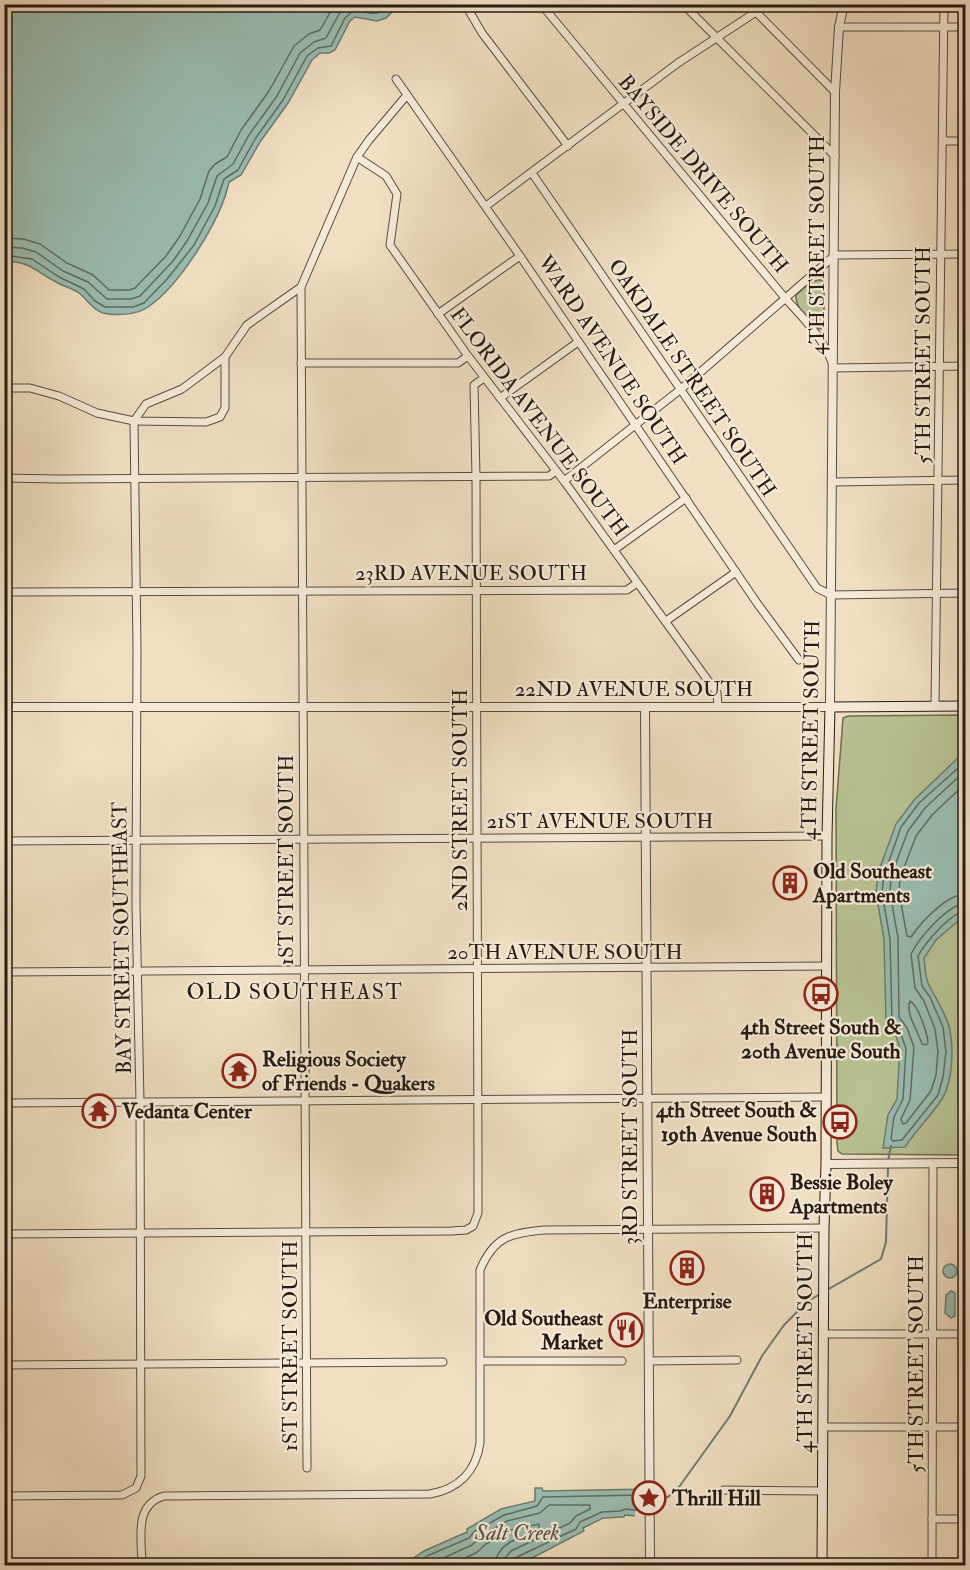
<svg xmlns="http://www.w3.org/2000/svg" width="970" height="1570" font-family="'IM FELL Double Pica',serif">
<rect width="100%" height="100%" fill="#f0dfc2"/>
<filter id="stains"><feTurbulence type="fractalNoise" baseFrequency=".00333" numOctaves="4"/><feColorMatrix values="0 0 0 0 .2 0 0 0 0 .09 0 0 0 0 .02 0 0 0 .5 -.17"/></filter>
<radialGradient id="worn" r=".72"><stop offset=".6" stop-color="#630" stop-opacity="0"/><stop offset="1" stop-color="#630" stop-opacity=".3"/></radialGradient>
<!-- green -->
<g fill="#b8c294" stroke="#6f6e54" stroke-width="1.5">
<path d="M819 280H822L824 283V326L821 329 817 328C809 319 795 308 796 295L811 282Z"/>
<path d="M965 715V1155L842 1154 838 1151 837 1143 836 809 843 718 848 716Z"/>
</g>
<!-- water -->
<g fill="#9abdb1" stroke="#6c7c72" stroke-width="1.5">
<path d="M4 5 5 4 399 5 386 18 377 21 355 17 350 21 335 50 329 53H320L312 60 288 103 260 142 241 175 229 182C221 220 180 285 148 307 137 315 116 316 103 313 92 310 87 299 79 293 72 288 65 287 58 283 35 272 33 262 5 261Z"/>
<path d="M965 754V915L936 940 924 958C925 966 925 978 929 985 935 997 945 1013 949 1026 954 1047 953 1081 942 1099 931 1116 916 1130 905 1147L883 1148 888 1115 897 1099 900 1048 895 1033 886 1023 884 939 876 893 878 873 896 824 915 799 958 758Z"/>
<circle cx="950" cy="1271" r="7"/>
<path d="M951 1291 955 1293V1316L951 1318 945 1313 946 1295Z"/>
<path d="M535 1488H542L543 1491 649 1489V1517L625 1515 624 1517 603 1518 583 1528 584 1531 532 1558 510 1565 402 1566 424 1551 467 1532V1529L501 1509 535 1501Z"/>
</g>
<!-- pier -->
<path fill="#f0dfc2" d="M650 1486 652 1517H635V1487Z"/>
<g fill="none" stroke-linecap="round" stroke-linejoin="round">
<!-- shore -->
<g stroke="#606c62" stroke-width="1.5">
<path d="M4 238 23 239 40 244 67 263 93 275 109 290H129L135 288 166 256 180 236 200 199 209 171 215 164 227 157 241 130 269 91 294 46 309 34 320 30 335 4"/>
<path d="M4 247 22 248 36 252 63 271 88 282 107 299H131L140 296 173 261 187 241 208 203 217 176 233 164 249 135 277 96 300 53 314 42 326 38 339 14 350 4"/>
<path d="M4 255 32 259 59 277 84 289 95 301 105 307H133L144 303 168 278 194 245 215 206 224 179 238 170 255 139 283 100 307 56 318 48 331 46 345 18 352 12C370 8 373 22 390 4"/>
<path d="M966 761 919 803 901 827 884 875 882 893 890 939 892 1020 900 1031 906 1049 903 1099 894 1117 891 1138 893 1141 902 1140 938 1095 943 1077 946 1052 943 1027 930 997 922 986 918 956C926 942 950 913 966 911"/>
<path d="M966 770 925 808 908 831 891 876 890 893 898 938 899 1017 907 1028 914 1047 910 1100 901 1119 903 1124 906 1123 931 1091 936 1075 938 1052 935 1029 924 1001 915 988 911 954C919 938 947 905 966 903"/>
<path d="M966 783 932 815 916 836 900 878 899 892 907 936 911 937C922 921 946 895 966 894"/>
<path d="M910 1001C918 1005 927 1032 928 1043L926 1045 922 1044C918 1031 905 1013 910 1001Z"/>
<path d="M413 1566 427 1556 469 1538 474 1532 504 1515 537 1506 543 1497 640 1495 643 1497 642 1511 626 1509 620 1511 602 1512 580 1522 576 1529 515 1558 512 1566"/>
<path d="M426 1566 472 1545 480 1537 507 1521 540 1513 549 1505H590V1509L576 1516 570 1523 511 1551 505 1558 504 1566"/>
<path d="M447 1566 476 1553 486 1544 511 1530 539 1524V1529C521 1538 496 1542 495 1566"/>
</g>
<!-- stream -->
<g stroke="#6c7c72" stroke-width="2">
<path d="M888 1161 891 1146"/>
<path d="M827 1290 881 1259 886 1242 888 1167"/>
<path d="M653 1498 668 1497 679 1487 730 1416 762 1356 784 1325 808 1301 822 1293"/>
</g>
<!-- minor casing -->
<g stroke="#584c40" stroke-width="9">
<g id="minor">
<path d="M465 4 482 33 568 146"/>
<path d="M541 4 785 298C806 321 824 338 834 368L966 366"/>
<path d="M683 4 835 156"/>
<path d="M839 27H966"/>
<path d="M396 79 520 256 757 603 799 660"/>
<path d="M943 141H966"/>
<path d="M357 157 386 176 397 194 390 245 468 356 564 481 717 693 718 707"/>
<path d="M532 173 817 588 831 595 966 593"/>
<path d="M486 206 678 63 756 12 835 92"/>
<path d="M301 287 307 1468"/>
<path d="M438 314 520 256"/>
<path d="M301 363H458L468 356"/>
<path d="M4 388H30L59 396 97 413 134 421 206 422 220 417 225 408V357"/>
<path d="M500 398 578 342"/>
<path d="M134 421 146 404 182 389 225 357 247 325 301 287 357 157 369 140 407 95"/>
<path d="M4 478 59 479 549 476 556 471"/>
<path d="M564 481 681 389 835 255 966 254"/>
<path d="M832 482 966 480"/>
<path d="M614 550 686 498"/>
<path d="M4 592 627 590 637 583"/>
<path d="M666 621 736 572"/>
<path d="M935 706 944 4"/>
<path d="M4 841 827 836"/>
<path d="M4 972 827 966"/>
<path d="M4 1103 826 1097"/>
<path d="M4 1234 451 1231 466 1230 473 1226 478 1213V1164L476 477 474 385 484 378"/>
<path d="M824 1334H966"/>
<path d="M480 1361H622"/>
<path d="M649 1361 737 1360"/>
<path d="M4 1365 443 1362"/>
<path d="M824 1427H966"/>
<path d="M724 1490 822 1491"/>
<path d="M4 1496 122 1495 136 1488 141 1476 140 1102 136 904 137 648 134 421"/>
<path d="M932 1519H966"/>
<path d="M142 1566C142 1540 133 1505 164 1496L430 1494C458 1489 476 1472 480 1443V1270C494 1237 510 1233 544 1230L824 1228"/>
<path d="M932 1566 933 1163"/>
</g>
</g>
<!-- tertiary casing -->
<g stroke="#584c40" stroke-width="10">
<g id="tertiary">
<path d="M4 707H830L835 92 839 27 844 4"/>
<path d="M645 707 650 1566"/>
<path d="M826 1164 966 1163"/>
</g>
</g>
<!-- secondary casing -->
<g stroke="#261b14" stroke-width="11">
<path id="secondary" d="M822 1566 824 1228 826 1164 827 836 830 707 966 706"/>
</g>
<!-- minor -->
<use href="#minor" stroke="#f5ead7" stroke-width="7"/>
<!-- tertiary -->
<use href="#tertiary" stroke="#f5ead7" stroke-width="8"/>
<!-- secondary -->
<use href="#secondary" stroke="#f5ead7" stroke-width="9"/>
</g>
<!-- icons -->
<defs>
<g id="building-ring" transform="scale(1.725)"><circle r="9.5" fill="#f5ead7" stroke="#8f2418" stroke-width="1.5"/><path d="M-4-6H4V6H1V3H-1V6H-4ZM-2.5-4.3h1.7v1.8h-1.7ZM.8-4.3h1.7v1.8H.8ZM-2.5-1h1.7V.8h-1.7ZM.8-1h1.7V.8H.8Z" fill="#8f2418"/></g>
<g id="bus-ring" transform="scale(1.725)"><circle r="9.5" fill="#f5ead7" stroke="#8f2418" stroke-width="1.5"/><path d="M-5-6H5V4H4V6H2V4H-2V6H-4V4H-5ZM-3.5-4V0h7V-4ZM-3.5 1.2v1.5H-2V1.2ZM2 1.2v1.5H3.5V1.2Z" fill="#8f2418"/></g>
<g id="temple-ring" transform="scale(1.725)"><circle r="9.5" fill="#f5ead7" stroke="#8f2418" stroke-width="1.5"/><path d="M0-6L5-2H3V0L6.5 2.5H4V6H1.5V3h-3V6H-4V2.5H-6.5L-3 0V-2H-5Z" fill="#8f2418"/></g>
<g id="restaurant-ring" transform="scale(1.725)"><circle r="9.5" fill="#f5ead7" stroke="#8f2418" stroke-width="1.5"/><path d="M-5-6h1v4h1v-4h1v4h1v-4h1v5L-1.5 .5V6h-2V.5L-5-1ZM5-6V6H3V1.5H1.5Q1.5-4 5-6Z" fill="#8f2418"/></g>
<g id="sight-ring" transform="scale(1.725)"><circle r="9.5" fill="#f5ead7" stroke="#8f2418" stroke-width="1.5"/><path d="M0-6L1.8-2.2L6-1.7L2.9 1.2L3.7 5.4L0 3.3L-3.7 5.4L-2.9 1.2L-6-1.7L-1.8-2.2Z" fill="#8f2418"/></g>
</defs>
<g fill-rule="evenodd">
<use href="#building-ring" x="790" y="883"/>
<use href="#bus-ring" x="821" y="994"/>
<use href="#temple-ring" x="239" y="1071"/>
<use href="#temple-ring" x="99" y="1111"/>
<use href="#bus-ring" x="840" y="1122"/>
<use href="#building-ring" x="767" y="1194"/>
<use href="#building-ring" x="687" y="1268"/>
<use href="#restaurant-ring" x="626" y="1330"/>
<use href="#sight-ring" x="649" y="1498"/>
</g>
<g text-anchor="middle" dominant-baseline="central" stroke-width="4.5" stroke-linejoin="round" paint-order="stroke">
<!-- street labels -->
<g font-size="21" fill="#261b14" stroke="#f5ead7">
<text transform="translate(703 174) rotate(50)">BAYSIDE DRIVE SOUTH</text>
<text transform="translate(817 245) rotate(-90)">4TH STREET SOUTH</text>
<text transform="translate(923 355) rotate(-90)">5TH STREET SOUTH</text>
<text transform="translate(612 360) rotate(56)">WARD AVENUE SOUTH</text>
<text transform="translate(692 378) rotate(56)">OAKDALE STREET SOUTH</text>
<text transform="translate(539 422) rotate(53)">FLORIDA AVENUE SOUTH</text>
<text x="471" y="573">23RD AVENUE SOUTH</text>
<text x="634" y="689">22ND AVENUE SOUTH</text>
<text transform="translate(811 730) rotate(-89)">4TH STREET SOUTH</text>
<text transform="translate(460 800) rotate(-90)">2ND STREET SOUTH</text>
<text x="600" y="821">21ST AVENUE SOUTH</text>
<text transform="translate(286 860) rotate(-90)">1ST STREET SOUTH</text>
<text transform="translate(122 938) rotate(-91)">BAY STREET SOUTHEAST</text>
<text x="565" y="952">20TH AVENUE SOUTH</text>
<text transform="translate(630 1137) rotate(-90)">3RD STREET SOUTH</text>
<text transform="translate(805 1343) rotate(-90)">4TH STREET SOUTH</text>
<text transform="translate(290 1346) rotate(-90)">1ST STREET SOUTH</text>
<text transform="translate(916 1364) rotate(-90)">5TH STREET SOUTH</text>
</g>
<!-- poi labels -->
<g font-size="21" font-weight="bold" fill="#261b14" stroke="#f5ead7" text-anchor="start">
<text x="813" y="871">Old Southeast<tspan x="813" dy="24">Apartments</tspan></text>
<text x="821" y="1027" text-anchor="middle">4th Street South &amp;<tspan x="821" dy="24">20th Avenue South</tspan></text>
<text x="262" y="1059">Religious Society<tspan x="262" dy="24">of Friends - Quakers</tspan></text>
<text x="817" y="1110" text-anchor="end">4th Street South &amp;<tspan x="817" dy="24">19th Avenue South</tspan></text>
<text x="122" y="1111">Vedanta Center</text>
<text x="790" y="1182">Bessie Boley<tspan x="790" dy="24">Apartments</tspan></text>
<text x="687" y="1301" text-anchor="middle">Enterprise</text>
<text x="603" y="1318" text-anchor="end">Old Southeast<tspan x="603" dy="24">Market</tspan></text>
<text x="672" y="1498">Thrill Hill</text>
</g>
<!-- neighbourhood labels -->
<g font-size="22" letter-spacing="1.5" fill="#261b14" stroke="#f5ead7">
<text x="295" y="992">OLD SOUTHEAST</text>
</g>
<!-- water labels -->
<g font-size="22" font-style="italic" fill="#4f544b" stroke="#f5ead7">
<text x="517" y="1533">Salt Creek</text>
</g>
</g>
<!-- margin -->
<rect width="970" height="1570" fill="none" stroke="#f0dfc2" stroke-width="24"/>
<rect x="6" y="6" width="958" height="1558" fill="none" stroke="#261b14" stroke-width="3"/>
<rect x="12" y="12" width="946" height="1546" fill="none" stroke="#261b14" stroke-width="1.5"/>
<rect width="100%" height="100%" filter="url(#stains)"/>
<rect width="100%" height="100%" fill="url(#worn)"/>
</svg>
